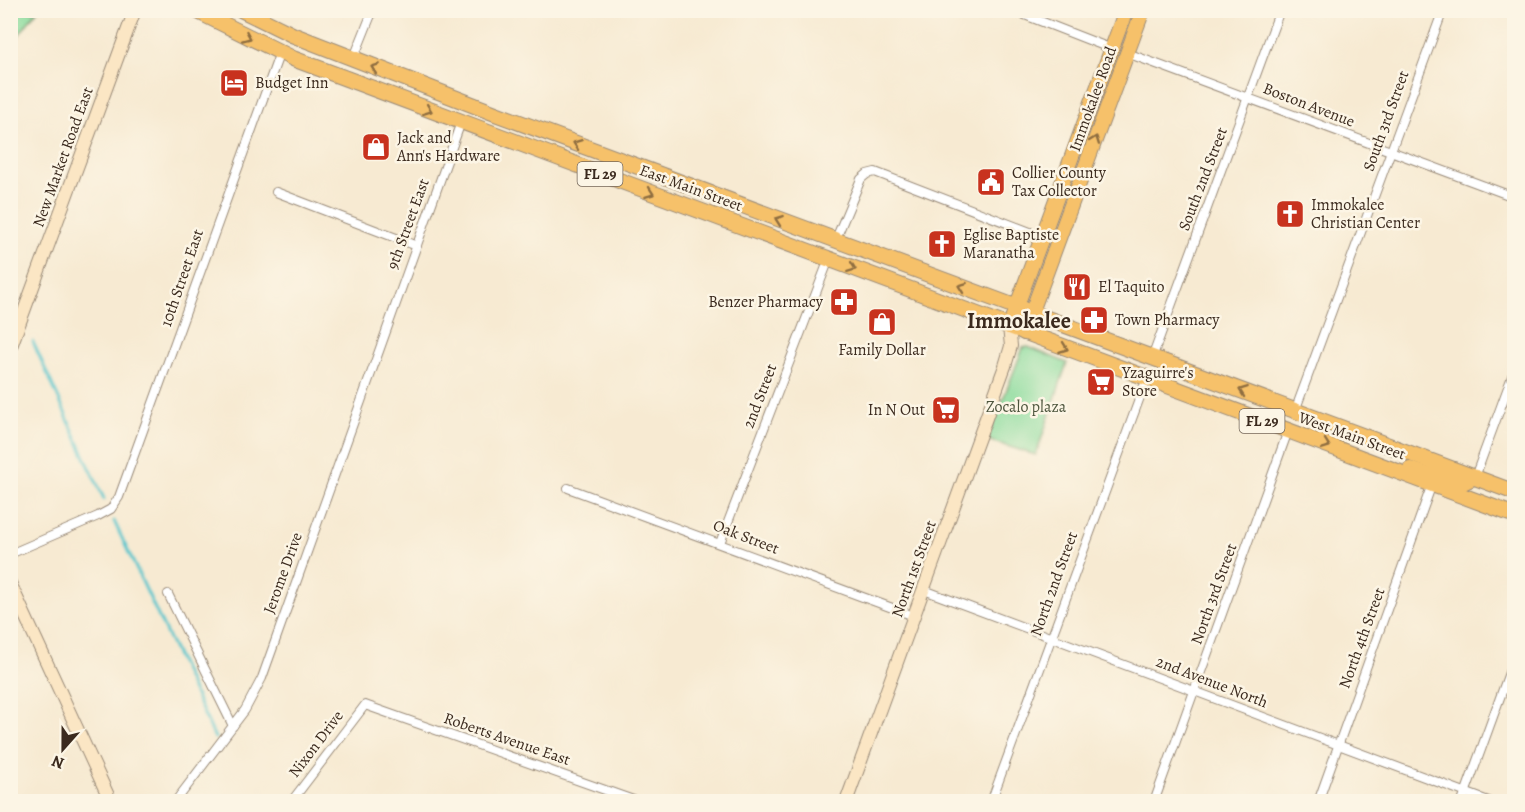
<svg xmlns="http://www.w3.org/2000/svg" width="1525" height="812" font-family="Alegreya,serif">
<rect width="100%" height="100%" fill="#fcf5e5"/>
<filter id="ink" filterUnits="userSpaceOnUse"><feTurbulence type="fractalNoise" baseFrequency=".0167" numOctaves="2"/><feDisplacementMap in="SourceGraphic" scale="12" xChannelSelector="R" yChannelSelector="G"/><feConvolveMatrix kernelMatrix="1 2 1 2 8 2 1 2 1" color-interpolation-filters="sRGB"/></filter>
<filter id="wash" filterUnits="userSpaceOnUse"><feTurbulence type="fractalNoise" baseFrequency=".008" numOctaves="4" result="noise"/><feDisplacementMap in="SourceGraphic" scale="24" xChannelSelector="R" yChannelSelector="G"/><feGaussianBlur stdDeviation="1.35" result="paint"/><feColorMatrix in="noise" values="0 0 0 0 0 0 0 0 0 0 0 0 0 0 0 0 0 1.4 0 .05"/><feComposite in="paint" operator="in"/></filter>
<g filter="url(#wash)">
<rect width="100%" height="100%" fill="#f7ead2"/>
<!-- green -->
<g fill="#89db9c" stroke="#62825d" stroke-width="1.5">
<path d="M11 10 37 11 11 45 10 11Z"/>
<path d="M1028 347 1067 363 1036 455 987 440 1023 348Z"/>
</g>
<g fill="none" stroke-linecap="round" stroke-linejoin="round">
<!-- stream -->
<g stroke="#58c6cd" stroke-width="3">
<path d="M33 342 104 499"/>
<path d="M114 521 215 738"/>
</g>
</g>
</g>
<g filter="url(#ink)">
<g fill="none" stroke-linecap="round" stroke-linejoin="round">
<!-- street casing -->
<g stroke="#998a78" stroke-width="10">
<g id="street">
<path d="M1012 10 1112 49"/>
<path d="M1127 53 1514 197"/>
<path d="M353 60 373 10"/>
<path d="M276 192 417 246"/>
<path d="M835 241 861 179 867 174 875 172 1043 237"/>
<path d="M1152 358 1280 10"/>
<path d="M1295 411 1443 10"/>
<path d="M1475 477 1514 371"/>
<path d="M568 488 914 616"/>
<path d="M720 543 829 259"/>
<path d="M10 554 98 516 111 509 119 497 280 52"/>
<path d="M924 590 1491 802"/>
<path d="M168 594 233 726"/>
<path d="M175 802 245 710 262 678 461 122"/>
<path d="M291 802 365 705 639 802"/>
<path d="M991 802 1147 378"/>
<path d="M1154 802 1288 431"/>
<path d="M1318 802 1432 484"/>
<path d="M1462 802 1514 659"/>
</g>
</g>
<!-- secondary casing -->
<g stroke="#998a78" stroke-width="14">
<g id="secondary">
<path d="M10 349 135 10"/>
<path d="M10 583 111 802"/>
<path d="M846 802 1005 366 1011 346 1009 327"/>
</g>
</g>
<!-- primary casing -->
<g stroke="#998a78" stroke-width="16">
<g id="primary">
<path d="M1009 327 1126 10"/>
<path d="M1024 333 1143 10"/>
<path d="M1410 469 1459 485 1475 477"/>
</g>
</g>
<!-- highway casing -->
<g stroke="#998a78" stroke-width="17">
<g id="highway">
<path d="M195 10 294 59 1514 515"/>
<path d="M242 10 293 35 494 113 1514 492"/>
</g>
</g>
<!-- street -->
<use href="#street" stroke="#fff" stroke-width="8"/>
<!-- secondary -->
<use href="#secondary" stroke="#fbe6c4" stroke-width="12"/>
<!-- primary -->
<use href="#primary" stroke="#f6c16b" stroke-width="14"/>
<!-- highway -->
<use href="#highway" stroke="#f6c16b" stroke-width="15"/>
</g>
<!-- one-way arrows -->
<defs><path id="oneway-chevron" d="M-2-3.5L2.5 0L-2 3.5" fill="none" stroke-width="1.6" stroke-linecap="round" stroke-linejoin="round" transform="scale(1.5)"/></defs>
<g stroke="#8f6e41">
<use href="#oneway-chevron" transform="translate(247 37) rotate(24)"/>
<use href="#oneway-chevron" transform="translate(375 68) rotate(-159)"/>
<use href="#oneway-chevron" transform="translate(428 110) rotate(21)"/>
<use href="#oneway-chevron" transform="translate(1095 140) rotate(-70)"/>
<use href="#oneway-chevron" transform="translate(577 144) rotate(-160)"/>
<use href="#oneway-chevron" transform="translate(650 193) rotate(20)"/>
<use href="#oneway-chevron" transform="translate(779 220) rotate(-160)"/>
<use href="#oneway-chevron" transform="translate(852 268) rotate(21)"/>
<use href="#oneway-chevron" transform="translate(962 287) rotate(-160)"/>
<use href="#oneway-chevron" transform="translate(1064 348) rotate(20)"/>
<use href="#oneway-chevron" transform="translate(1243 391) rotate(-160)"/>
<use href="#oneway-chevron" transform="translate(1326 445) rotate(20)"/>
</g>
</g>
<!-- icons -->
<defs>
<g id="hotel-square" transform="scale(1.5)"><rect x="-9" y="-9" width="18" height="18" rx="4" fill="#c8321e" stroke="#fcf5e5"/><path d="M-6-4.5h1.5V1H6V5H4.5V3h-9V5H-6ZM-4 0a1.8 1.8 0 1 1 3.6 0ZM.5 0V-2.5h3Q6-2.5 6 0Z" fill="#fff"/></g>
<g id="shop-square" transform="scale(1.5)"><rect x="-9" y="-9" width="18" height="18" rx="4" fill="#c8321e" stroke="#fcf5e5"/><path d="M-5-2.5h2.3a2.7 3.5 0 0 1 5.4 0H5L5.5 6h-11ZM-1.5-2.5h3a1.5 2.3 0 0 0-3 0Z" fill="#fff"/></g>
<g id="civic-square" transform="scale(1.5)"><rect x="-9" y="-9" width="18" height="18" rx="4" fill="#c8321e" stroke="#fcf5e5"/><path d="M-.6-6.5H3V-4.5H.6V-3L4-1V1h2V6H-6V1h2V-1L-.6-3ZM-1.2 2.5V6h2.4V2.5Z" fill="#fff"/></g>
<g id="church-square" transform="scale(1.5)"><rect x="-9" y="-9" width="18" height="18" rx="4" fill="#c8321e" stroke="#fcf5e5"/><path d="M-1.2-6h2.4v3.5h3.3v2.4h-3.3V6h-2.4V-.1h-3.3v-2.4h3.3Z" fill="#fff"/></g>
<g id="restaurant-square" transform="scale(1.5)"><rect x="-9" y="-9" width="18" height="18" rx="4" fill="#c8321e" stroke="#fcf5e5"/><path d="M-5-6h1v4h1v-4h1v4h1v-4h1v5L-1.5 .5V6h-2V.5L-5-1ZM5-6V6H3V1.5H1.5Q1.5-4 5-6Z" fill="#fff"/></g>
<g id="pharmacy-square" transform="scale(1.5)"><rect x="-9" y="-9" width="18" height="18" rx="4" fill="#c8321e" stroke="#fcf5e5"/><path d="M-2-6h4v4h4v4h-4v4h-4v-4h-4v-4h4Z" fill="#fff"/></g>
<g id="supermarket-square" transform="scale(1.5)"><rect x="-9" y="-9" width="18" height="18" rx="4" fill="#c8321e" stroke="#fcf5e5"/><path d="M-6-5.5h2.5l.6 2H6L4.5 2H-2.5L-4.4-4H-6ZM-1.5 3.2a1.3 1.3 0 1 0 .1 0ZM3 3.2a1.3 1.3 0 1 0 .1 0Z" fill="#fff"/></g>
</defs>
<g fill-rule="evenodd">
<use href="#hotel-square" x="234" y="83"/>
<use href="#shop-square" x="376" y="147"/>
<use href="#civic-square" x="991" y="182"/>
<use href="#church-square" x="1290" y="214"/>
<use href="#church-square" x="942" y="244"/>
<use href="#restaurant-square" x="1077" y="287"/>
<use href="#pharmacy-square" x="844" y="302"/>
<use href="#pharmacy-square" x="1094" y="320"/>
<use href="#shop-square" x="882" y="322"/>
<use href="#supermarket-square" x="1101" y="382"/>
<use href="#supermarket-square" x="946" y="410"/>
</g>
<g text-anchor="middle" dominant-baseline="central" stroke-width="5" stroke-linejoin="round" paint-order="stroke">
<!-- shield labels -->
<g fill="#fcf5e5" stroke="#75675a" stroke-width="1.5">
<rect x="577.5" y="162" width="45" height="24" rx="4.5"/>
<rect x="1239.5" y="409" width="45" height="24" rx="4.5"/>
</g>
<g font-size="15" font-weight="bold" fill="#3b2a1e">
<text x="600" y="174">FL 29</text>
<text x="1262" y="421">FL 29</text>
</g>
<!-- poi labels -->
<g font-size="16" fill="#3b2a1e" stroke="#fcf5e5" text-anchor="start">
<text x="255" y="83">Budget Inn</text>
<text x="397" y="138">Jack and<tspan x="397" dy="18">Ann's Hardware</tspan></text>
<text x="1012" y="173">Collier County<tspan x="1012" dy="18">Tax Collector</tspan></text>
<text x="1311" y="205">Immokalee<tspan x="1311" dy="18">Christian Center</tspan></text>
<text x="963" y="235">Eglise Baptiste<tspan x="963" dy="18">Maranatha</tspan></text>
<text x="1098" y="287">El Taquito</text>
<text x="823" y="302" text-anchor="end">Benzer Pharmacy</text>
<text x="1115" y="320">Town Pharmacy</text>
<text x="882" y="350" text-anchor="middle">Family Dollar</text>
<text x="1122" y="373">Yzaguirre's<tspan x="1122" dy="18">Store</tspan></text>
<text x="925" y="410" text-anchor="end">In N Out</text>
</g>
<!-- street labels -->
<g font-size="16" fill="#3b2a1e" stroke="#fcf5e5">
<text transform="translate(1093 99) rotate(-70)">Immokalee Road</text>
<text transform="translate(1309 105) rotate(21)">Boston Avenue</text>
<text transform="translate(1386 121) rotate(-70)">South 3rd Street</text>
<text transform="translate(63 157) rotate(-70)">New Market Road East</text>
<text transform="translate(1203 179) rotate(-69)">South 2nd Street</text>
<text transform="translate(691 188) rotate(20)">East Main Street</text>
<text transform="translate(408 224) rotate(-70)">9th Street East</text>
<text transform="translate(182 278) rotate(-71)">10th Street East</text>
<text transform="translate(760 396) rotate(-69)">2nd Street</text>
<text transform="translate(1352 436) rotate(20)">West Main Street</text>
<text transform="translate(746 537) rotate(21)">Oak Street</text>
<text transform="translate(914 569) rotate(-70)">North 1st Street</text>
<text transform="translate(283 573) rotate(-70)">Jerome Drive</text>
<text transform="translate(1054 584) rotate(-70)">North 2nd Street</text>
<text transform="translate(1214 594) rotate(-70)">North 3rd Street</text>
<text transform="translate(1362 638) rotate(-70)">North 4th Street</text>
<text transform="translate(1212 682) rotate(21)">2nd Avenue North</text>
<text transform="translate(507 739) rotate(19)">Roberts Avenue East</text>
<text transform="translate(316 744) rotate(-53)">Nixon Drive</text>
</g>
<!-- park labels -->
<g font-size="16" fill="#4e563e" stroke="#fcf5e5">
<text x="1026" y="407">Zocalo plaza</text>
</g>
<!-- district labels -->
<g font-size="22" font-weight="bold" fill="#3b2a1e" stroke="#fcf5e5">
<text x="1019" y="321">Immokalee</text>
</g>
</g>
<!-- margin -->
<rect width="1525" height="812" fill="none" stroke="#fcf5e5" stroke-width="36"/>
<!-- north arrow -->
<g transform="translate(63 749) rotate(201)" stroke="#fcf5e5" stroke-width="4.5" paint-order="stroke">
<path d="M0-4.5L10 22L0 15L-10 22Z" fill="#3b2a1e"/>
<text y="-9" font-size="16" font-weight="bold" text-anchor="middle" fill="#3b2a1e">N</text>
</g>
</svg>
